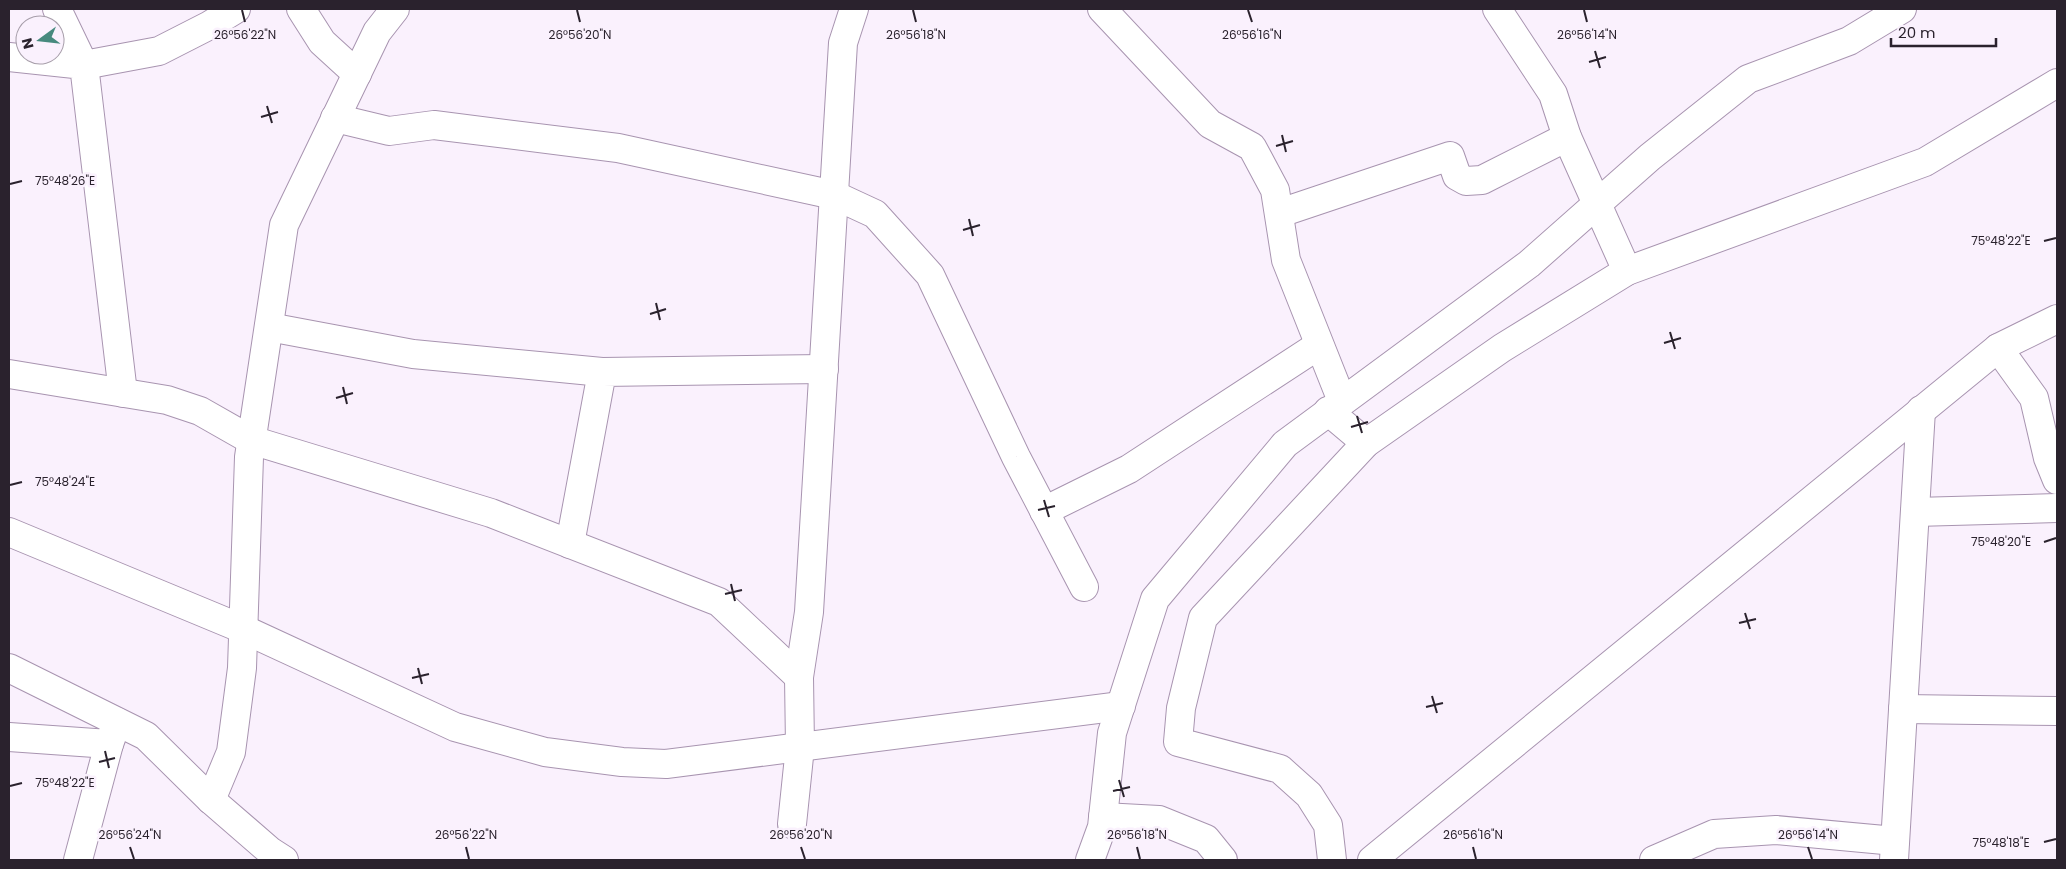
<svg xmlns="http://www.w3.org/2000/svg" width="2066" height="869" font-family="Poppins,sans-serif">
<rect width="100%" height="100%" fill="#faf1fd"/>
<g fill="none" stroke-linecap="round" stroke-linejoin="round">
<!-- minor casing -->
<g stroke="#a894b0" stroke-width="30">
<g id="minor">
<path d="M57 9 84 65 159 51 210 25 236 9"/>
<path d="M301 9 322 42 357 74"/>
<path d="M1102 9 1210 124 1252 147 1275 190 1286 260 1342 401"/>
<path d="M1497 9 1553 94 1567 137 1627 271"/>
<path d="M9 57 84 65 123 393"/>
<path d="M335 118 389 131 434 125 618 148 834 195 875 214 930 275 1016 457 1084 587"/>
<path d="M1280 213 1450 156 1457 176 1466 181 1482 180 1567 137"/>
<path d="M269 327 413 354 602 372"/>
<path d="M1998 348 2034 398 2048 458 2057 480"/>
<path d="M9 374 167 400 200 411 251 440 491 513 719 602 799 677"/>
<path d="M1328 411 1366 443"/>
<path d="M1044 511 1129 469 1319 345"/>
<path d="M1915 512 2057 508"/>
<path d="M9 532 243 629 455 727 545 752 622 762 666 764 1121 706"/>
<path d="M570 544 602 372 824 369"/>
<path d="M9 668 146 736 211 800 270 851 284 860"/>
<path d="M1903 709 2057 711"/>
<path d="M9 737 109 744"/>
<path d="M211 800 231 752 242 668 249 457 284 225 377 32 395 9"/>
<path d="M1103 817 1159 820 1206 839 1223 860"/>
<path d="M792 824 800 747 799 677 809 612 843 43 854 9"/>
<path d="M78 860 109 744 117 722"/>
<path d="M1090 860 1102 827 1112 733 1155 599 1285 444 1529 264 1650 157 1748 79 1849 41 1902 9"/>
<path d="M1332 860 1328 825 1309 795 1280 769 1178 742 1181 708 1203 618 1366 443 1502 348 1627 271 1925 162 2057 83"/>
<path d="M1372 860 1998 348 2057 319"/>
<path d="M1654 860 1714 834 1776 830 1895 841"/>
<path d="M1894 860 1921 410"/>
</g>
</g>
<!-- minor -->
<use href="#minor" stroke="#fff" stroke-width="28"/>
</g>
<!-- ticks -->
<path fill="none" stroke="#2a222d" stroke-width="2" d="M242 10 245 22M577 10 580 22M913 10 916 22M1248 10 1252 22M1584 10 1587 22M1595 51 1600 68M1589 62 1606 57M267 106 272 123M261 117 278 112M1282 135 1286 152M1276 146 1293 141M10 184 22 181M969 219 973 236M963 230 980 225M2044 241 2056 238M656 303 660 320M650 314 666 309M1670 332 1675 349M1664 343 1681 338M343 387 347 404M336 398 353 393M1357 416 1362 433M1351 427 1368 422M10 485 22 482M1044 500 1049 517M1038 510 1055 506M2044 542 2056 538M731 584 735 601M725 594 742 590M1745 613 1750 629M1739 623 1756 619M418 668 422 684M412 678 429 674M1432 696 1437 713M1426 707 1443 703M105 751 109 768M99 762 115 758M1119 780 1124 797M10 786 22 783M1113 791 1130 787M2044 842 2056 839M130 847 134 859M466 847 469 859M801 847 805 859M1137 847 1140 859M1473 847 1476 859M1808 847 1812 859"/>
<g font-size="12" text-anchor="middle" fill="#2a222d" stroke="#faf1fd" stroke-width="5" stroke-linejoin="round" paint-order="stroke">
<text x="245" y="39">26°56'22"N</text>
<text x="580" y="39">26°56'20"N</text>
<text x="916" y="39">26°56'18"N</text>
<text x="1252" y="39">26°56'16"N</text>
<text x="1587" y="39">26°56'14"N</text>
<text x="65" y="185">75°48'26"E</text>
<text x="2001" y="245">75°48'22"E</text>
<text x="65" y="486">75°48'24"E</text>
<text x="2001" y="546">75°48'20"E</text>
<text x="65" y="787">75°48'22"E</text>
<text x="130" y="839">26°56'24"N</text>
<text x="466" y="839">26°56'22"N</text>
<text x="801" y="839">26°56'20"N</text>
<text x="1137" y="839">26°56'18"N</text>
<text x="1473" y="839">26°56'16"N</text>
<text x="1808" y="839">26°56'14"N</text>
<text x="2001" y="847">75°48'18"E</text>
</g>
<!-- border -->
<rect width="2066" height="869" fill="none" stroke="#2a222d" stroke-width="20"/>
<!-- north arrow -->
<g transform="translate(40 40) rotate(255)"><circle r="24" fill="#faf1fd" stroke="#a79eaa"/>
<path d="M0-4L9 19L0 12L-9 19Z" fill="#478a7e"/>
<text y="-8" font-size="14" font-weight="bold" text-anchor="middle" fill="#2a222d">N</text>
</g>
<!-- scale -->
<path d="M1891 38v8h105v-8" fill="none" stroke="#2a222d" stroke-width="2.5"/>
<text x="1898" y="38" font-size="15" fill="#2a222d" stroke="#faf1fd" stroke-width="4" paint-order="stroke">20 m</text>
</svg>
